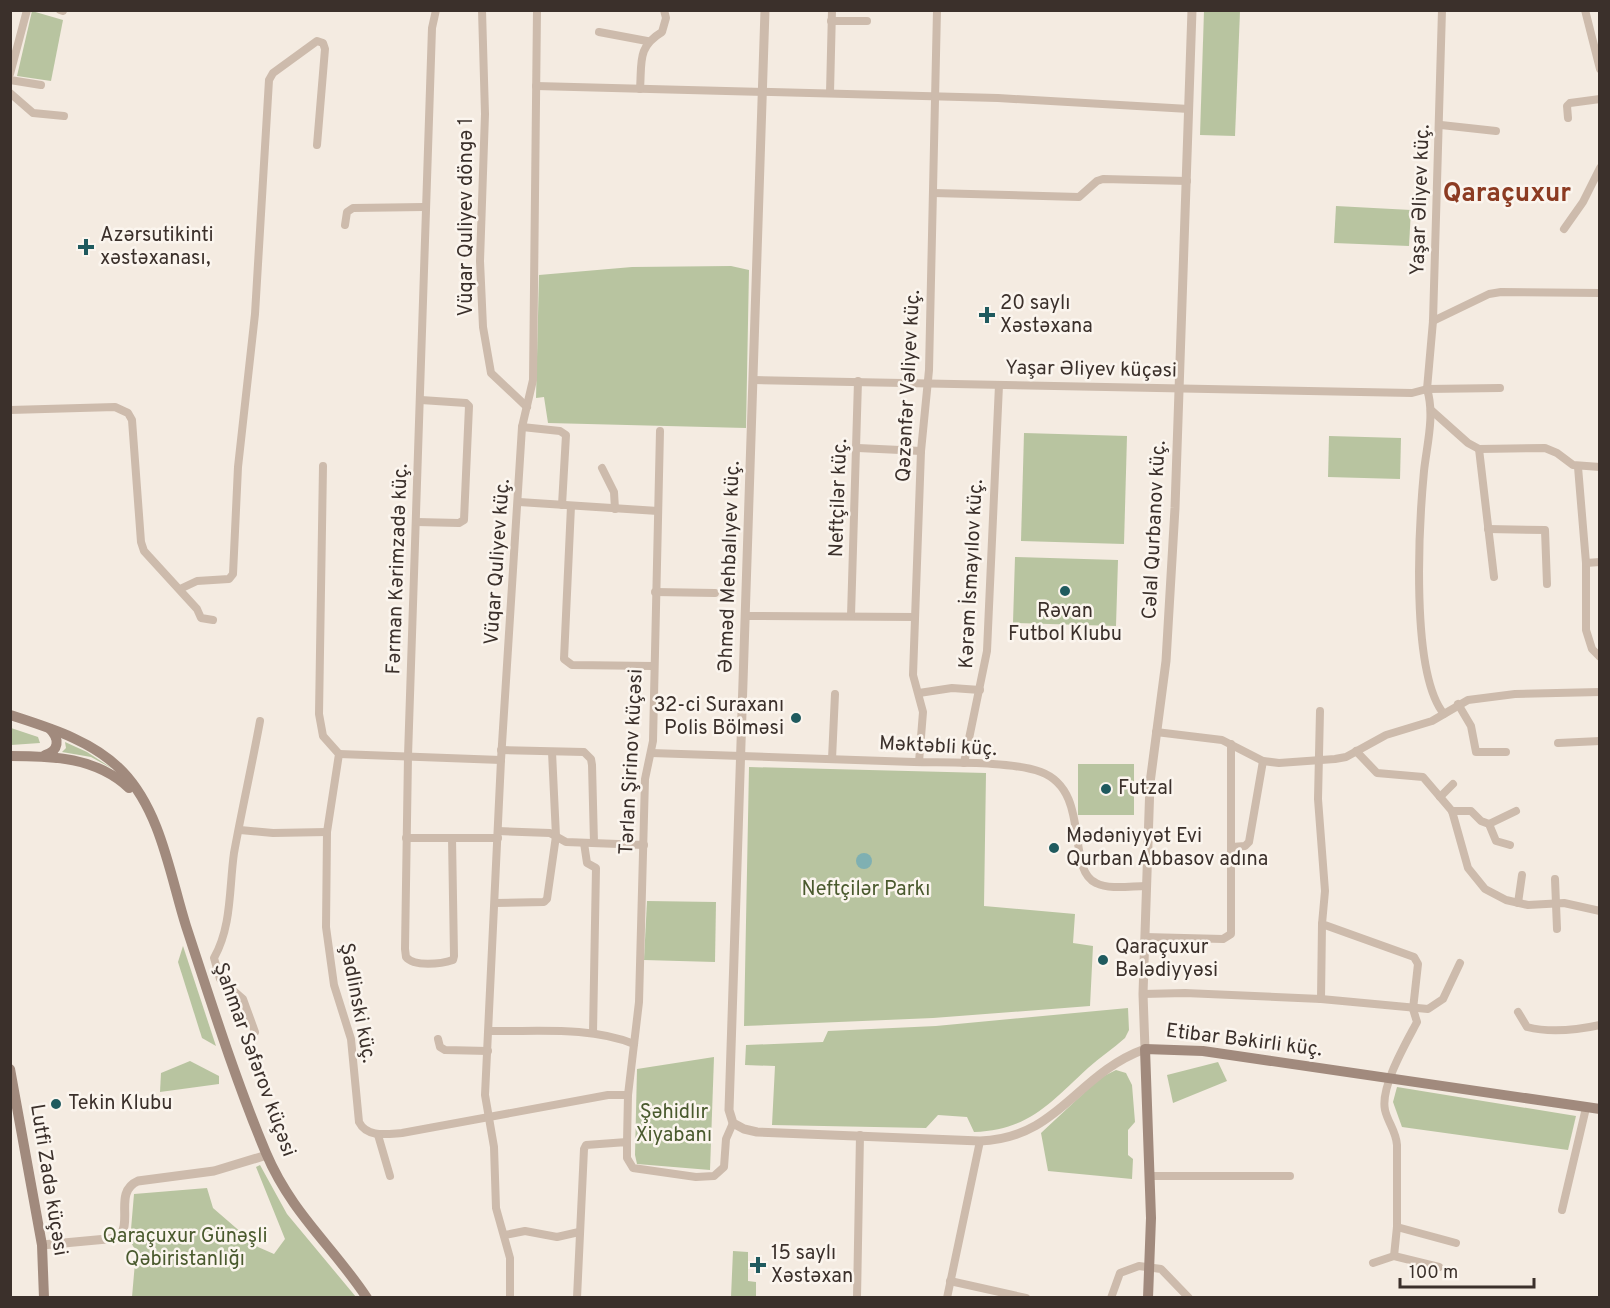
<svg xmlns="http://www.w3.org/2000/svg" width="1610" height="1308" font-family="Overpass,sans-serif">
<rect width="100%" height="100%" fill="#f4ebe1"/>
<!-- green -->
<g fill="#b8c4a0">
<path d="M32 11 63 20 51 81 17 76Z"/>
<path d="M1204 11H1240L1235 136 1200 135Z"/>
<path d="M1336 206 1411 210 1409 246 1334 243Z"/>
<path d="M731 266 749 270 746 428 548 423 544 397 536 398 539 275 632 267Z"/>
<path d="M1024 433 1127 436 1124 544 1021 541Z"/>
<path d="M1329 436 1401 438 1400 479 1328 477Z"/>
<path d="M1015 557 1118 560 1116 626 1013 623Z"/>
<path d="M11 728 38 737 40 743 11 745Z"/>
<path d="M65 742 87 752 113 769 91 757 62 752 66 748Z"/>
<rect x="1078" y="764" width="56" height="51"/>
<path d="M749 767 986 773 984 906 1075 914 1073 943 1093 946 1090 1006 933 1018 744 1026Z"/>
<path d="M647 901 716 902 715 962 644 960Z"/>
<path d="M183 946 216 1046 202 1038 178 962Z"/>
<path d="M1128 1008 1129 1030 1125 1038C1113 1049 1100 1057 1088 1068 1050 1103 1029 1130 974 1132L967 1117 938 1115 926 1128 772 1125 775 1066 745 1065 746 1045 823 1042 828 1031 936 1026Z"/>
<path d="M714 1057 710 1170 637 1164 635 1155 637 1069Z"/>
<path d="M190 1061 219 1076V1084L160 1092 161 1073Z"/>
<path d="M1218 1062 1227 1081 1173 1103 1167 1075Z"/>
<path d="M1116 1070 1126 1073 1132 1085 1135 1122 1128 1130V1155L1133 1159 1132 1179 1048 1171 1041 1133 1100 1078Z"/>
<path d="M1397 1087 1576 1116 1568 1150 1402 1127 1393 1102Z"/>
<path d="M260 1165 287 1214 356 1297H132L136 1251 130 1241 134 1194 207 1188 213 1208 258 1247 274 1254 285 1239 256 1167Z"/>
<path d="M733 1251 748 1252V1281L756 1282V1297H731Z"/>
</g>
<!-- water -->
<circle fill="#7fb0b2" cx="864" cy="861" r="8"/>
<g fill="none" stroke-linecap="round" stroke-linejoin="round">
<!-- minor -->
<g stroke="#cdbbac" stroke-width="8">
<path d="M60 10 63 11"/>
<path d="M436 10 432 28 408 756 405 949 406 957C414 967 441 964 453 960L454 956 452 838"/>
<path d="M482 10 485 114 480 261 483 327 491 373 527 407"/>
<path d="M1585 10 1600 69"/>
<path d="M831 21H867"/>
<path d="M599 32 647 41"/>
<path d="M10 74 27 10"/>
<path d="M10 80 41 85"/>
<path d="M536 86 998 98 1189 109"/>
<path d="M640 89C642 62 637 47 662 32L666 18 664 10"/>
<path d="M10 93 33 113 64 116"/>
<path d="M830 93 832 10"/>
<path d="M1568 118 1567 106 1570 103 1600 99"/>
<path d="M1441 125 1496 131"/>
<path d="M933 193 1079 197 1097 181 1103 179 1187 181"/>
<path d="M345 225 347 212 353 208 424 207"/>
<path d="M1564 229 1583 202 1600 168"/>
<path d="M1433 321 1489 294 1501 292 1600 293"/>
<path d="M754 380 1412 393 1427 389 1500 388"/>
<path d="M1427 389 1433 321 1442 10"/>
<path d="M1427 389C1435 415 1427 444 1424 471 1419 524 1410 673 1444 714"/>
<path d="M10 410 115 407 128 413 132 420 141 542 144 551 197 609 201 618 213 620"/>
<path d="M1431 410 1468 443 1479 449 1545 448 1557 453 1573 465 1600 467"/>
<path d="M522 427 560 431 566 435 562 505"/>
<path d="M858 448 921 451"/>
<path d="M1479 449 1494 577"/>
<path d="M323 466 319 714 323 736 339 754 327 832 326 927 334 985 351 1039 359 1122C367 1138 387 1134 402 1133L608 1095H628L627 1142"/>
<path d="M1578 467 1586 563V630L1592 649 1600 657"/>
<path d="M602 468 614 492 615 509"/>
<path d="M519 502 658 511"/>
<path d="M571 506 564 659 572 665 653 666"/>
<path d="M417 522 459 523 464 520 469 406 466 403 421 400"/>
<path d="M1488 529 1545 530 1547 584"/>
<path d="M1586 563 1600 562"/>
<path d="M180 589 197 581 229 579 233 574 238 467 255 314 269 80 273 73 317 41 323 43 325 49 317 145"/>
<path d="M655 592 715 593"/>
<path d="M747 616 915 617"/>
<path d="M851 616 858 381"/>
<path d="M919 693 952 688 980 690"/>
<path d="M1458 704 1471 726 1476 752H1506"/>
<path d="M1320 711 1318 799 1325 891 1322 924 1414 957 1418 964 1413 1009 1417 1022C1406 1043 1380 1087 1385 1110 1388 1123 1396 1131 1397 1145V1227L1394 1256"/>
<path d="M1156 732 1222 740 1263 761 1279 763 1335 759 1346 757 1386 735 1432 721 1468 700 1515 694 1600 692"/>
<path d="M1558 743 1600 741"/>
<path d="M501 750 584 752 591 759 592 765 594 843"/>
<path d="M1356 751 1377 773 1423 777 1452 811 1468 868 1485 889 1506 900 1528 905 1564 903 1600 911"/>
<path d="M651 753C739 756 826 759 914 762 947 763 1011 761 1041 772 1092 791 1065 869 1096 883 1110 890 1131 886 1146 886"/>
<path d="M339 754 501 760"/>
<path d="M832 759 835 694"/>
<path d="M919 762 923 712 913 675 921 451 929 370 937 10"/>
<path d="M964 763 987 651 999 385"/>
<path d="M1440 797 1453 784"/>
<path d="M1452 811H1471L1481 821 1489 824 1496 841 1510 845"/>
<path d="M1489 824 1516 811"/>
<path d="M240 830 273 833 327 832"/>
<path d="M498 831 550 833 566 842 644 845"/>
<path d="M406 838H498"/>
<path d="M584 843 587 863 596 868 593 1033"/>
<path d="M1232 847 1245 846 1249 842 1263 761"/>
<path d="M1555 879 1557 929"/>
<path d="M495 903 544 902 547 899 556 836 552 752"/>
<path d="M1518 903 1522 875"/>
<path d="M1145 937 1223 939 1231 934V744"/>
<path d="M1143 994 1185 993 1321 999 1428 1009 1443 999 1460 963"/>
<path d="M1321 999 1322 924"/>
<path d="M1518 1012 1527 1027C1550 1033 1577 1030 1600 1025"/>
<path d="M489 1031C536 1032 589 1026 634 1044"/>
<path d="M255 1032 243 999 220 979 214 958C232 926 229 888 234 853 242 809 252 765 260 721"/>
<path d="M438 1039 440 1047 445 1050 488 1051"/>
<path d="M628 1095 639 1002 645 779 653 741 660 431"/>
<path d="M378 1135 390 1176"/>
<path d="M1150 1176H1290"/>
<path d="M1562 1210 1586 1108"/>
<path d="M1397 1227 1456 1243"/>
<path d="M505 1235 525 1231 557 1237 579 1232"/>
<path d="M1373 1263 1394 1256 1439 1267"/>
<path d="M950 1281 1026 1298"/>
<path d="M510 1298V1258L496 1208 494 1147 485 1095 501 760 522 427 533 380 537 10"/>
<path d="M577 1298 584 1149 586 1145 627 1142V1158L633 1168 696 1177 714 1176 724 1167 726 1139 733 1123"/>
<path d="M857 1298 860 1135"/>
<path d="M947 1298 980 1141"/>
<path d="M1111 1298 1120 1273 1139 1266 1161 1269 1189 1298"/>
</g>
<!-- tertiary -->
<g stroke="#cdbbac" stroke-width="9">
<path d="M765 10 729 1110 733 1123 744 1129 757 1132 980 1141C1059 1138 1076 1074 1145 1049L1143 994 1150 783 1166 661 1175 508 1192 10"/>
<path d="M42 1245 118 1238C134 1223 113 1192 138 1181L214 1171 267 1155"/>
</g>
<!-- secondary -->
<g stroke="#a18a7d" stroke-width="10">
<path d="M10 715C50 728 94 741 123 772 161 812 170 875 186 926 211 1002 235 1079 266 1153 292 1214 332 1245 367 1298"/>
<path d="M45 755C59 751 60 739 50 729"/>
<path d="M10 756C53 756 96 757 129 788"/>
<path d="M10 1069 42 1245 44 1298"/>
<path d="M1148 1298 1151 1218 1145 1049 1203 1051 1600 1109"/>
</g>
</g>
<!-- markers -->
<g fill="#1f5a5e" stroke="#fbf5ee" stroke-width="2">
<path d="M83 238h6v6h6v6h-6v6h-6v-6h-6v-6h6z"/>
<path d="M984 306h6v6h6v6h-6v6h-6v-6h-6v-6h6z"/>
<circle cx="1065" cy="591" r="6"/>
<circle cx="796" cy="718" r="6"/>
<circle cx="1106" cy="789" r="6"/>
<circle cx="1054" cy="848" r="6"/>
<circle cx="1103" cy="960" r="6"/>
<circle cx="56" cy="1104" r="6"/>
<path d="M755 1256h6v6h6v6h-6v6h-6v-6h-6v-6h6z"/>
</g>
<g text-anchor="middle" dominant-baseline="central" stroke-width="5" stroke-linejoin="round" paint-order="stroke">
<!-- street labels -->
<g font-size="20" fill="#3b302b" stroke="#fbf5ee">
<text transform="translate(1421 200) rotate(-88)">Yaşar Əliyev küç.</text>
<text transform="translate(467 217) rotate(-90)">Vüqar Quliyev döngə 1</text>
<text transform="translate(1091 370) rotate(1)">Yaşar Əliyev küçəsi</text>
<text transform="translate(909 386) rotate(-87)">Qəzənfər Vəliyev küç.</text>
<text transform="translate(839 498) rotate(-88)">Neftçilər küç.</text>
<text transform="translate(1155 530) rotate(-87)">Cəlal Qurbanov küç.</text>
<text transform="translate(498 562) rotate(-86)">Vüqar Quliyev küç.</text>
<text transform="translate(730 567) rotate(-88)">Əhməd Mehbalıyev küç.</text>
<text transform="translate(398 569) rotate(-88)">Fərman Kərimzadə küç.</text>
<text transform="translate(972 574) rotate(-87)">Kərəm İsmayılov küç.</text>
<text transform="translate(938 747) rotate(3)">Məktəbli küç.</text>
<text transform="translate(632 762) rotate(-87)">Tərlan Şirinov küçəsi</text>
<text transform="translate(357 1003) rotate(79)">Şadlinski küç.</text>
<text transform="translate(1244 1041) rotate(7)">Etibar Bəkirli küç.</text>
<text transform="translate(254 1060) rotate(70)">Şahmar Səfərov küçəsi</text>
<text transform="translate(48 1180) rotate(81)">Lutfi Zadə küçəsi</text>
</g>
<!-- poi labels -->
<g font-size="20" fill="#3b302b" stroke="#fbf5ee" text-anchor="start">
<text x="100" y="236">Azərsutikinti<tspan x="100" dy="23">xəstəxanası,</tspan></text>
<text x="1000" y="304">20 saylı<tspan x="1000" dy="23">Xəstəxana</tspan></text>
<text x="1065" y="612" text-anchor="middle">Rəvan<tspan x="1065" dy="23">Futbol Klubu</tspan></text>
<text x="784" y="706" text-anchor="end">32-ci Suraxanı<tspan x="784" dy="23">Polis Bölməsi</tspan></text>
<text x="1118" y="789">Futzal</text>
<text x="1066" y="837">Mədəniyyət Evi<tspan x="1066" dy="23">Qurban Abbasov adına</tspan></text>
<text x="1115" y="948">Qaraçuxur<tspan x="1115" dy="23">Bələdiyyəsi</tspan></text>
<text x="68" y="1104">Tekin Klubu</text>
<text x="771" y="1254">15 saylı<tspan x="771" dy="23">Xəstəxan</tspan></text>
</g>
<!-- park labels -->
<g font-size="20" fill="#4a5a2e" stroke="#fbf5ee">
<text x="866" y="890">Neftçilər Parkı</text>
<text x="674" y="1113">Şəhidlır<tspan x="674" dy="23">Xiyabanı</tspan></text>
<text x="185" y="1237">Qaraçuxur Günəşli<tspan x="185" dy="23">Qəbiristanlığı</tspan></text>
</g>
<!-- district labels -->
<g font-size="26" font-weight="bold" fill="#8c3b22" stroke="#fbf5ee">
<text x="1507" y="194">Qaraçuxur</text>
</g>
</g>
<!-- border -->
<rect width="1610" height="1308" fill="none" stroke="#3b302b" stroke-width="24"/>
<!-- scale -->
<path d="M1400 1278v9h134v-9" fill="none" stroke="#3b302b" stroke-width="3"/>
<text x="1409" y="1278" font-size="18" fill="#3b302b" stroke="#fbf5ee" stroke-width="4.5" paint-order="stroke">100 m</text>
</svg>
